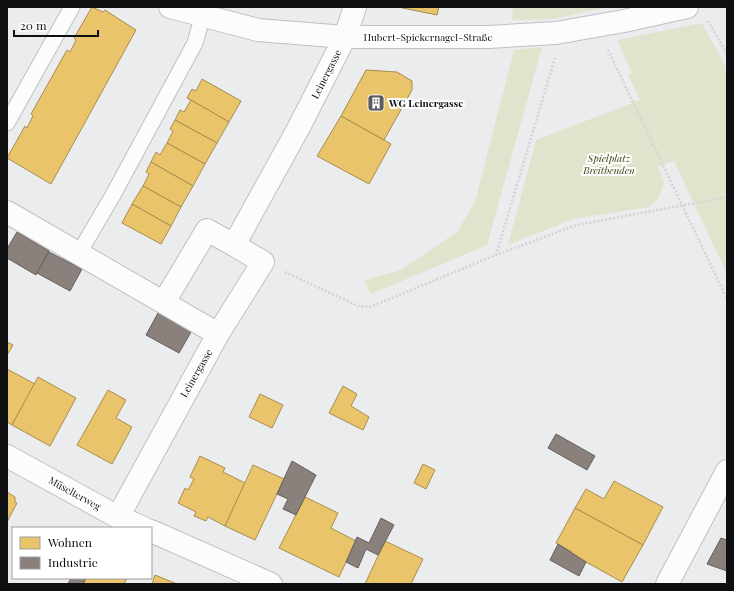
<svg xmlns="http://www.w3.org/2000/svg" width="734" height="591" font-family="'Playfair Display',serif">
<rect width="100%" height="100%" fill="#ebeced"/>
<!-- green -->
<g fill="#e0e4cd">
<path d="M513 7H608L553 19 512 20Z"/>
<path d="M702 23 727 69V274L674 161 658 167 664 183 659 197 649 207 573 219 508 245 536 140 640 100 628 75 632 73 617 40Z"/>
<path d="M542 47 487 245 371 294 364 280 401 270 457 232 475 202 514 50Z"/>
</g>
<!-- homes -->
<g fill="#e9c46a" stroke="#a78e4f">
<path d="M92 7 103 12 105 10 136 30 51 184 7 158 25 126 27 128 33 116 31 114 67 50 70 52 76 40 74 38Z"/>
<path d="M398 7H439L437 15Z"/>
<path d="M366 70 397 72 412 81V90L384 140 341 116Z"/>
<path d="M202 79 241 101 229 122 187 98 192 89 196 91Z"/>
<path d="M191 100 229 122 217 143 175 120 180 110 184 112Z"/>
<path d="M341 116 391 144 369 184 317 156Z"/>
<path d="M175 120 217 143 205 164 167 143 173 131 170 129Z"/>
<path d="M167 143 205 164 193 186 151 162 156 152 160 155Z"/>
<path d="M151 162 193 186 181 207 143 186 149 174 146 172Z"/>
<path d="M143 186 181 207 171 226 132 204Z"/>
<path d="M132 204 171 226 161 244 122 223Z"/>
<path d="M7 342 13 345 7 355Z"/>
<path d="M7 369 35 384 12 425 7 422Z"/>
<path d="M38 377 76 398 50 446 12 425Z"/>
<path d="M343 386 357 394 351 406 369 417 363 430 329 413Z"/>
<path d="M108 390 126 400 116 418 132 427 112 464 77 445Z"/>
<path d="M260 394 283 405 272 428 249 417Z"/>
<path d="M200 456 225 468 223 472 245 483 225 526 208 517 206 521 194 516 196 512 178 503 185 488 188 490 194 479 190 477Z"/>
<path d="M423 464 435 470 426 489 414 483Z"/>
<path d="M253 465 284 479 255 540 225 526Z"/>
<path d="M614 481 663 507 643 545 575 508 586 489 604 499Z"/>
<path d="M7 492 15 497V502L17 503 7 522Z"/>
<path d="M305 497 338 513 331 528 356 541 339 577 279 548Z"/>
<path d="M575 508 643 545 622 582 570 553 572 552 556 543Z"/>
<path d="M385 541 423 559 411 584H365Z"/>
<path d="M155 575 177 584H152Z"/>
<path d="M86 578H127L124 584H83Z"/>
</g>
<!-- industry -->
<g fill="#8a817c" stroke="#655f5c">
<path d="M17 232 49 251 36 275 7 258V249Z"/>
<path d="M49 252 82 269 70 291 37 273Z"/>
<path d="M158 313 191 332 179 353 146 335Z"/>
<path d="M556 434 595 456 587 470 548 448Z"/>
<path d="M292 461 316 475 296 515 283 509 288 499 277 494Z"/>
<path d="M381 518 394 525 378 555 366 549 358 568 346 562 357 537 369 543Z"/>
<path d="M721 538 727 540V571L707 564Z"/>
<path d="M558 544 586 562 579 576 550 560Z"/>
<path d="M71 578H86L83 584H68Z"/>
</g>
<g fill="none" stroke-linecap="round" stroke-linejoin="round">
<!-- lane casing -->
<g stroke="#bfc0c1" stroke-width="17">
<g id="lane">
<path d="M7 123 72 7"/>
<path d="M79 253 113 195 195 43 205 8"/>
</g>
</g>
<!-- street casing -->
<g stroke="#bfc0c1" stroke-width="24">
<g id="street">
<path d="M170 7 258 30 345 37H488L556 33 624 21 687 7"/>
<path d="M7 212 218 334"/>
<path d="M164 302 207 230 234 245"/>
<path d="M7 456 118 517 144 528"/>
<path d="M118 517 218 334 263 262 234 245 298 129 345 37 355 7"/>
<path d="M151 531 271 584"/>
<path d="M667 584 727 471"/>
</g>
</g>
<!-- path -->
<g stroke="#d3d3d4" stroke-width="2.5" stroke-dasharray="2 2" stroke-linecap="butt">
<path d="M708 21 727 54"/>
<path d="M608 50 727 299"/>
<path d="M496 255 555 58"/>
<path d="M285 272 358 306 370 307 496 255 577 225 727 197"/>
</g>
<!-- lane -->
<use href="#lane" stroke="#fcfcfc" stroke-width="15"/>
<!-- street -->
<use href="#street" stroke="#fcfcfc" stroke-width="22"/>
</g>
<!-- icons -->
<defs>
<g id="building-square" transform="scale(0.9)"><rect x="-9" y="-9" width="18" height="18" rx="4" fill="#5b5c5d" stroke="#fff"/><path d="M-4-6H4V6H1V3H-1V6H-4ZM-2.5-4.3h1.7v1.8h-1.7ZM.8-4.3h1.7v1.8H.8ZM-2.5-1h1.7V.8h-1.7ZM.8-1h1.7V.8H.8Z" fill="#fff"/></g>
</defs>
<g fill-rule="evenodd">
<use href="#building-square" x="376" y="103"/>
</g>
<g text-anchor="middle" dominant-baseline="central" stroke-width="4" stroke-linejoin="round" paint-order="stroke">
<!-- street labels -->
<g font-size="10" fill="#0e0f10" stroke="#fff">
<text x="428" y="37">Hubert-Spickernagel-Straße</text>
<text transform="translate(326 74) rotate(-63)">Leinergasse</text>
<text transform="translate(196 373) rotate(-60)">Leinergasse</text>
<text transform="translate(75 493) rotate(29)">Müselterweg</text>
</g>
<!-- poi labels -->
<g font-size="10" font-weight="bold" fill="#0e0f10" stroke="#fff" text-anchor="start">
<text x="389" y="103">WG Leinergasse</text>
</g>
<!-- park labels -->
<g font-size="10" font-style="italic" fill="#3b3f0a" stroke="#fff">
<text x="609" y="158">Spielplatz<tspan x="609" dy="12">Breitbenden</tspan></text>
</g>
</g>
<!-- border -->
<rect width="734" height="591" fill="none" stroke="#0e0f10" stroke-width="16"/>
<!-- legend -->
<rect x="12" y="527" width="140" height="52" fill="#ffffff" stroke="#9f9f9f"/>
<rect x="20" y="537" width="20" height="12" fill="#e9c46a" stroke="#9f9f9f"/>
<text x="48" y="547" font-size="12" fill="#0e0f10">Wohnen</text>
<rect x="20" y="557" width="20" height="12" fill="#8a817c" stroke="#9f9f9f"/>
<text x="48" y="567" font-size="12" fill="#0e0f10">Industrie</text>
<!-- scale -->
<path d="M14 30v6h84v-6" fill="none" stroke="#0e0f10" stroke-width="2"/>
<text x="20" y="30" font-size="12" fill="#0e0f10" stroke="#ffffff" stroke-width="3" paint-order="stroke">20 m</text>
</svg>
